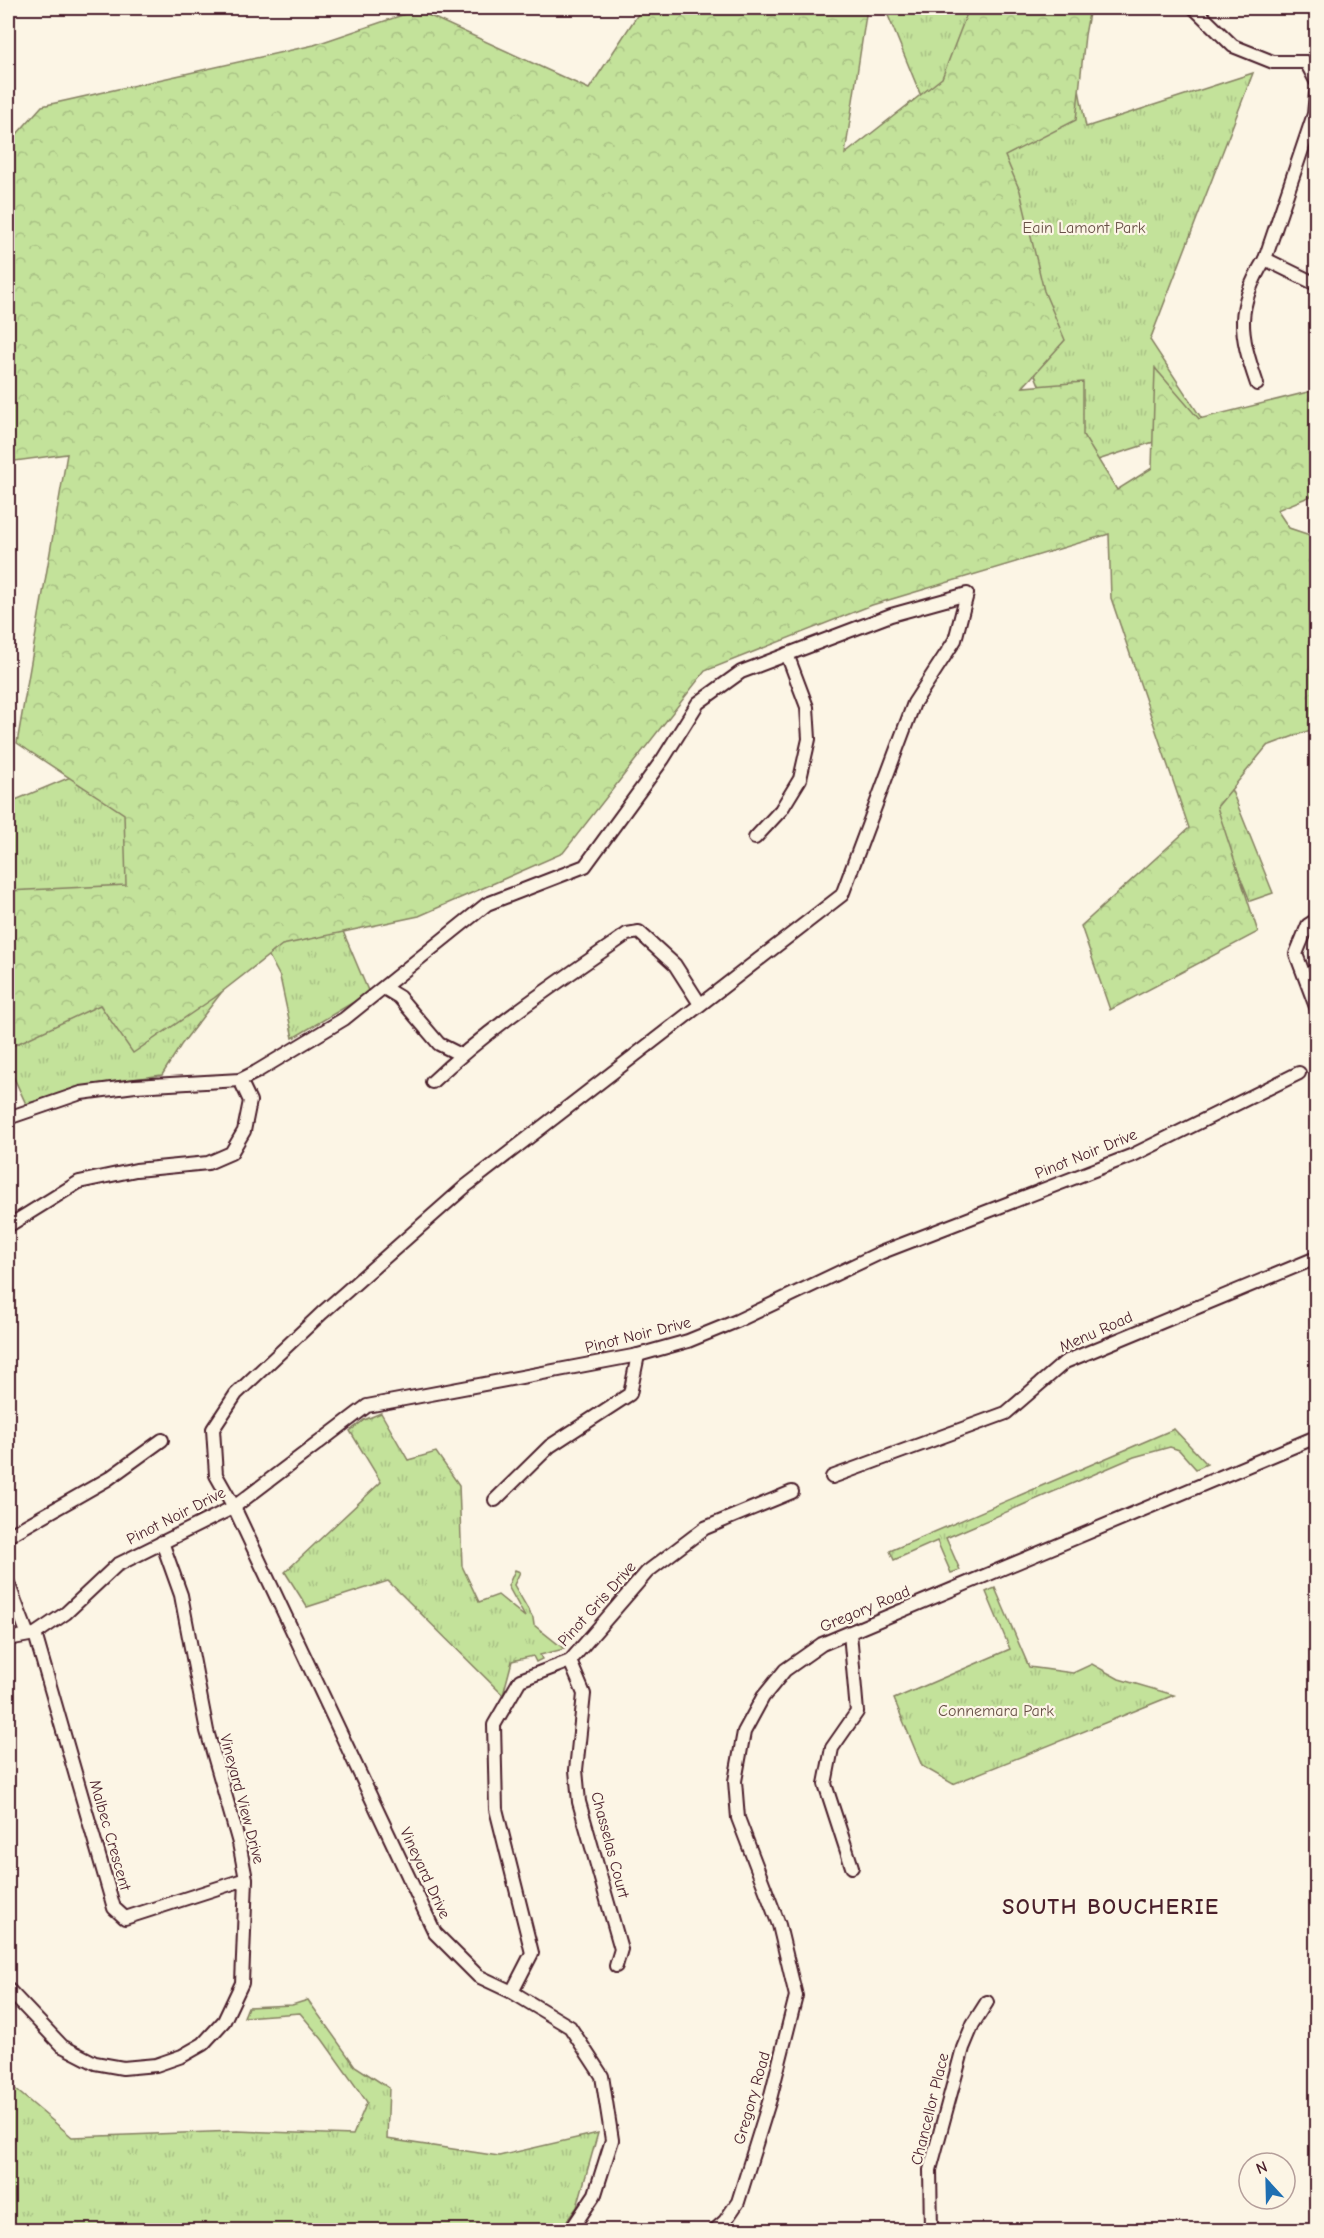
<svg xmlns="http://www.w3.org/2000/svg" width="1324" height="2238" font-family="'Comic Neue',sans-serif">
<defs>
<pattern id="grass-tufts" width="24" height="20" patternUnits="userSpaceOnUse" patternTransform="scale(1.5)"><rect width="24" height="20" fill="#c3e29a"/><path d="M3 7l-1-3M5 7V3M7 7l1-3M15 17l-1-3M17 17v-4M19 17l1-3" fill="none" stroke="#a9c185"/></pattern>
<pattern id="forest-crowns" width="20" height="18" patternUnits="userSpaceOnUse" patternTransform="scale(1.5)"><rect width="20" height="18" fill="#c3e29a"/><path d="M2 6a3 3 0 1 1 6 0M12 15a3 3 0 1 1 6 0" fill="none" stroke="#a9c185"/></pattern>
</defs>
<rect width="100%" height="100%" fill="#fcf5e5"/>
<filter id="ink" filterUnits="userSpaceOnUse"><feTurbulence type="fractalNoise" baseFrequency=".0167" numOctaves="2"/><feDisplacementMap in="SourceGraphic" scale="12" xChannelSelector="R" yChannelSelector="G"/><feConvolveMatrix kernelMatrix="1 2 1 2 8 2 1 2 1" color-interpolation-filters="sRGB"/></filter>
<g filter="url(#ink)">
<!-- grass -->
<g fill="url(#grass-tufts)" stroke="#868062" stroke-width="1.5">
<path d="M885 8H1059L1069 37 1086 127 1253 73 1150 340 1206 425 1073 468Z"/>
<path d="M261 698 334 910 369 993 293 1038 280 977 261 941 181 1045 162 1075 90 1085 26 1104 8 1065V803Z"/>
<path d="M1217 754 1273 893 1250 901 1193 762Z"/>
<path d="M381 1413 408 1460 436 1452 459 1485 462 1566 479 1602 498 1595 525 1617 508 1586 515 1570 520 1572 514 1585 533 1618 534 1625 564 1649 540 1655 542 1659 536 1662 533 1656 512 1661 503 1695 388 1581 307 1607 285 1572 381 1482 350 1431 364 1420Z"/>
<path d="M1174 1429 1207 1464 1196 1469 1179 1450 1170 1447 1134 1457 946 1538 960 1570 951 1573 937 1541 894 1560 890 1551Z"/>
<path d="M995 1588 1029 1667 1073 1673 1092 1664 1119 1679 1174 1695 953 1784 922 1766 894 1699 1010 1649 986 1592Z"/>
<path d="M308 2000 355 2066 389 2088 387 2139 499 2156 598 2133 577 2207 560 2230H8V2083L72 2137 237 2131 353 2135 367 2102 322 2039 300 2013 244 2017 248 2007 292 2005Z"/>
</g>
<!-- forest -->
<path fill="url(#forest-crowns)" stroke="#868062" stroke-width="1.5" d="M642 8H867L845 154 942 78 969 8H1090L1085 35 1076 120 1005 156 1020 191 1044 291 1065 340 1023 387 1083 382V435L1117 490 1152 468 1155 368 1199 419 1316 390V494L1277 510 1289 528 1316 537V728L1267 746 1217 807 1258 932 1110 1010 1081 926 1189 828 1111 598 1109 534 872 605 705 671 563 853 419 916 282 945 214 998 133 1053 100 1005 8 1048V891L126 885 124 814 17 743 67 454 8 462V144L42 106 314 45 417 10 589 89Z"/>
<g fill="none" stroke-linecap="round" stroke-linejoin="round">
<!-- minor casing -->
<g stroke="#4a1f2b" stroke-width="16">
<g id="minor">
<path d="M1194 8 1233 46 1273 62H1306L1316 81"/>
<path d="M1316 93 1314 114 1265 259 1316 284"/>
<path d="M1257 384C1239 332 1235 308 1265 259"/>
<path d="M755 838 781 810 800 779 809 739 807 707 787 654"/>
<path d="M1316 920 1308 925 1296 954 1316 1007"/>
<path d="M384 988 399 997 439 1044 461 1055"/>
<path d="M432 1082C491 1026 560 981 627 934L639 932 675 965 700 1004"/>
<path d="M8 1118 81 1093 135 1086 240 1080 256 1072 344 1019 487 904 585 866 663 759 698 703 741 672 891 615 967 594 955 640 914 703 842 895 466 1186 322 1313 236 1394 213 1429 216 1475 234 1507 435 1933 478 1976 512 1992 570 2027 602 2076 612 2140 595 2194 571 2230"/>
<path d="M8 1226 79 1182 136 1170 208 1163 231 1153 244 1131 250 1101 240 1080"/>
<path d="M832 1477 1006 1413 1065 1362 1316 1258"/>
<path d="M495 1500 550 1446 630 1394 638 1355"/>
<path d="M8 1536 108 1479 162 1440"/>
<path d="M8 1583 28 1635"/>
<path d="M850 1633 857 1712 832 1748 825 1784 852 1867"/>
<path d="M35 1634 114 1908 125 1918 246 1879"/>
<path d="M8 1639 35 1634 66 1613 117 1565 234 1507 367 1406 638 1355 688 1341 737 1321 880 1253 1133 1155 1299 1073"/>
<path d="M570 1661 584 1694 576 1770 579 1802 621 1949 616 1966"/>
<path d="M8 1989 62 2046 95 2063 123 2068 156 2065 182 2056 203 2044 224 2021 242 1983 246 1879 239 1843 207 1731 181 1595 162 1542"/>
<path d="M512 1992 532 1953 496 1809 494 1725 520 1680 570 1661 647 1572 705 1528 792 1492"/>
<path d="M715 2230 725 2221 738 2202 770 2099 796 1996 779 1925 738 1818 735 1781 744 1732 763 1697 785 1670 822 1644 1316 1437"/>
<path d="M931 2230 930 2170 963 2048 973 2024 987 2002"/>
</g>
</g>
<!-- minor -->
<use href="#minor" stroke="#fcf5e5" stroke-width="12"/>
</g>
</g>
<g text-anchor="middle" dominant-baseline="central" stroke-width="4.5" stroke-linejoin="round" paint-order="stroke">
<!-- park labels -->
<g font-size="16" fill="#685047" stroke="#fcf5e5">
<text x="1084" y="228">Eain Lamont Park</text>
<text x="996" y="1711">Connemara Park</text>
</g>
<!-- street labels -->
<g font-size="16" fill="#4a1f2b" stroke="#fcf5e5">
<text transform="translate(1086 1154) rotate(-22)">Pinot Noir Drive</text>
<text transform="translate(1096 1332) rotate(-24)">Menu Road</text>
<text transform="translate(638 1335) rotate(-14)">Pinot Noir Drive</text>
<text transform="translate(176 1516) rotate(-27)">Pinot Noir Drive</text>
<text transform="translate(597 1604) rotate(-48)">Pinot Gris Drive</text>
<text transform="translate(865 1609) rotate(-23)">Gregory Road</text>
<text transform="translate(242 1799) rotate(75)">Vineyard View Drive</text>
<text transform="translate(110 1835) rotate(74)">Malbec Crescent</text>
<text transform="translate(610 1845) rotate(75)">Chasselas Court</text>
<text transform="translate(425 1873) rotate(65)">Vineyard Drive</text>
<text transform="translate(752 2098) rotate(-74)">Gregory Road</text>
<text transform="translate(930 2109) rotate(-76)">Chancellor Place</text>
</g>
<!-- district labels -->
<g font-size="22" font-weight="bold" letter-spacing="1.5" fill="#4a1f2b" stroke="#fcf5e5">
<text x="1111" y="1907">SOUTH BOUCHERIE</text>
</g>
</g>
<!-- margin -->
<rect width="1324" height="2238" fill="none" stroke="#fcf5e5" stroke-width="30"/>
<rect x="15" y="15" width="1294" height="2208" fill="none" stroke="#4a1f2b" stroke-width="2" filter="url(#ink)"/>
<!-- north arrow -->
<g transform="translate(1267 2181) rotate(338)"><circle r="28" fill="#fcf5e5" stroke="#b59f9b" stroke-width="1.5"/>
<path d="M0-4.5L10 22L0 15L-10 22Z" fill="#1f6fb2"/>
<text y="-9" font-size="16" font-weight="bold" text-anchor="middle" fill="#4a1f2b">N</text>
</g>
</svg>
